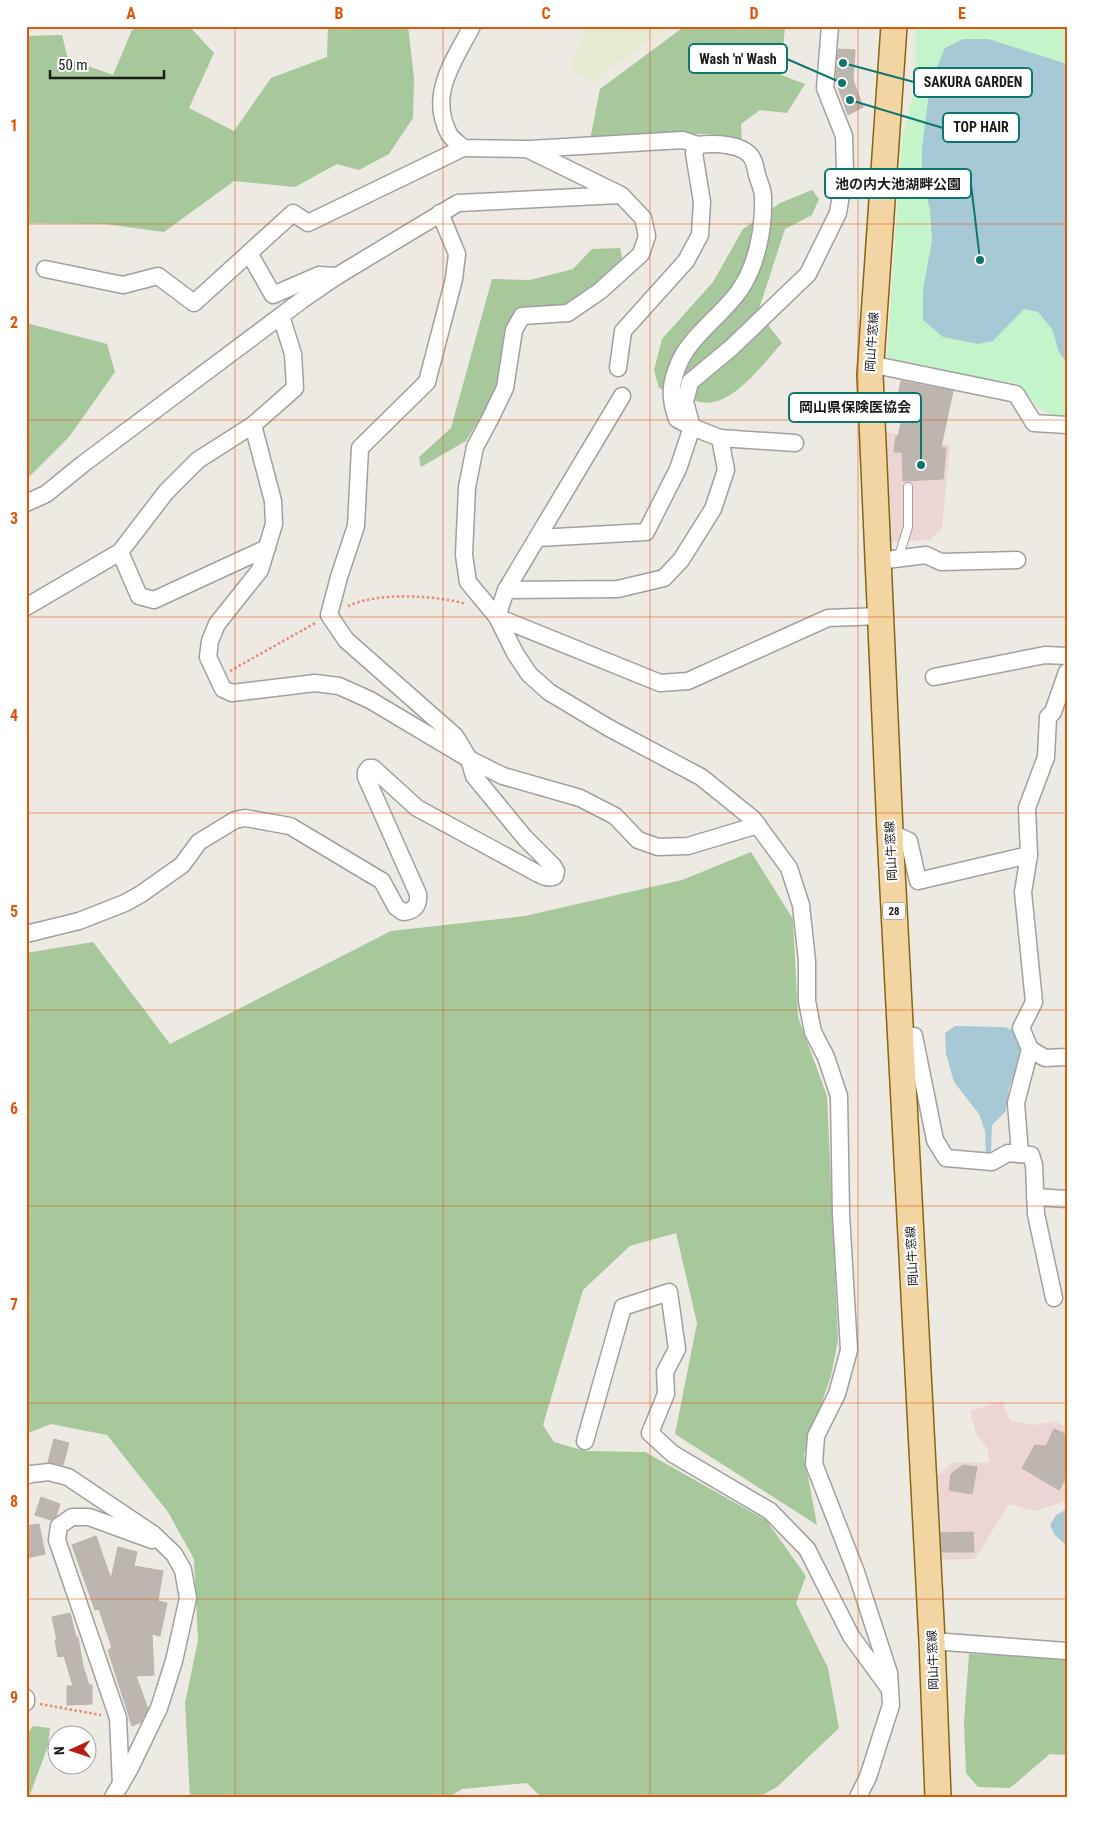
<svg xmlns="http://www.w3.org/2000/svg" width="1093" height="1823" font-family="'Roboto Condensed','Noto Sans JP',sans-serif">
<rect width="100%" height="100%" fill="#edeae3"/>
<!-- commercial -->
<g fill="#ecd6d3">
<path d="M881 431 950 445 942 527 930 540 885 542Z"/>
<path d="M1002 1401 1010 1420 1033 1425 1056 1421 1067 1428V1501L1034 1511 1009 1504 975 1559 934 1560 936 1476 954 1462 989 1463 988 1450 976 1433 970 1411Z"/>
</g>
<!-- farmland -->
<path fill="#e6ead0" d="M586 26H670L593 81 570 71Z"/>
<!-- forest -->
<g fill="#a6c89b">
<path d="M143 26H189L214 53 189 108 234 131 271 78 327 57 328 26H408L414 78 413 118 389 154 359 170 337 164 295 187 234 181 164 232 105 224 29 223 26 226V36L62 35 68 59 113 75 132 30Z"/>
<path d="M685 26H785L781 75 805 84 787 113 760 110 741 124 742 141 708 134H646L590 140 600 89Z"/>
<path d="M812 190 819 199 812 215 785 229 758 312 782 343C763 364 731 409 700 402 686 399 672 393 659 388L654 370 662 339 713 282 743 229 780 203Z"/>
<path d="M620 248 623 262 565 306 522 307 509 326 498 388 466 441 421 467 419 457 451 428 492 279 530 280 573 269 592 249Z"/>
<path d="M26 323 107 344 115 372 69 437 26 480Z"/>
<path d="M751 852 793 919 798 1017 827 1096 838 1340 831 1376 804 1455 817 1525 675 1434 697 1323 676 1233 630 1246 583 1290 543 1425 554 1442 585 1451 645 1452 766 1520 806 1576 796 1603 828 1668 839 1728 777 1787 759 1797H541L527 1783 462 1789 450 1797H190L185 1703 198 1640 194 1559 168 1512 107 1435 51 1424 26 1434V953L93 942 170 1044 391 931 525 916 682 880Z"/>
<path d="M969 1654 1067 1657V1755L1050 1754 1010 1788 978 1787 966 1773 964 1722Z"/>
<path d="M33 1726 50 1728 48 1746 29 1797H26V1736Z"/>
</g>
<!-- park -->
<path fill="#c3f4ca" d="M915 26H1067V421L1039 409 1019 384 904 365 887 357 902 140 914 90 916 51Z"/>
<!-- water -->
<g fill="#a7c9d6">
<path d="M963 39H988L1067 64V363L1059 352 1052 329 1038 312 1024 309 993 341 978 344 943 337 923 320V290L932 240 930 210 922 177V149L930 83 945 48Z"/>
<path d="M955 1026 1004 1027 1017 1031 1022 1041 1016 1070 1009 1088 1006 1111 992 1125 991 1153 986 1154 985 1131 979 1114 954 1082 946 1054 945 1033Z"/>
<path d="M1067 1509V1546L1055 1535 1050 1525 1056 1515Z"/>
</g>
<!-- building -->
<g fill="#bdb6b0" stroke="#bdb2a7">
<path d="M838 49 855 50 853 80 863 107 848 115 836 82Z"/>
<path d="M901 381 953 391 941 447 946 448 943 479 903 481 902 452H894L896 436 898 437 905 403 897 401Z"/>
<path d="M1054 1429 1067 1435V1476L1059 1490 1022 1468 1035 1445 1046 1446Z"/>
<path d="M54 1439 69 1443 63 1465 48 1462Z"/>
<path d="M963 1465 977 1467 972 1494 949 1490 951 1474Z"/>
<path d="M41 1497 60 1504 56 1516 51 1520 35 1515Z"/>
<path d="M39 1524 45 1554 26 1558V1526Z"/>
<path d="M973 1532 974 1552H942L941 1533Z"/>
<path d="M96 1536 111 1579 118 1547 137 1552 134 1566 163 1571 158 1601 167 1603 160 1636 152 1634 154 1675 136 1676 148 1709 141 1722 132 1726 108 1650 112 1648 99 1609 95 1610 72 1545Z"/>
<path d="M70 1613 76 1637H78L83 1666 89 1685H92V1704L67 1705V1686H73L64 1656 58 1657 55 1640H57L52 1617Z"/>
</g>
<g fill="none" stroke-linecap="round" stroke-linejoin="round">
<!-- lane casing -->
<g stroke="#a0a0a0" stroke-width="10">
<path id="lane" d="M898 559 908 527V487"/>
</g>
<!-- street casing -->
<g stroke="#a0a0a0" stroke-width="19">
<g id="street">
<path d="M472 26C454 61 428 94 449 134 452 139 458 143 463 148L527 149 621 195 643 218 647 236 641 254 600 291 568 313 522 316 514 330 505 388 490 419 475 447 467 487 464 555 468 582 497 617 515 653 529 674 549 692 609 728 701 777 753 819 789 868 801 905 807 961V1001L813 1032 826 1057 839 1096 841 1214 849 1350 837 1394 816 1436 814 1464 856 1572 889 1673 891 1705 868 1777 858 1797"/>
<path d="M530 149 683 140 698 145"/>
<path d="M249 253 273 295 319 275 337 276"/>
<path d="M45 269 123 285 158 276 194 303 293 213 308 223 463 148"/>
<path d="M870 364 1016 394 1034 423 1067 425"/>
<path d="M253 425 273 501 274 524 260 570 217 624 210 641 208 657 223 689 232 693 315 683 339 686 370 700 469 759 503 776 580 798 615 816 638 840 658 847 688 846 758 825"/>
<path d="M720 438 795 443"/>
<path d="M26 503 46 494 83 464 302 300 337 276 458 203 619 195"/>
<path d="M538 538 646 532 678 469 692 427 677 419C669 397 670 383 680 361 691 336 723 314 739 291 757 266 764 228 763 197 763 189 759 182 757 175 756 170 755 164 753 160 746 143 713 143 698 145L694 153 702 202 700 235 686 261 623 331 618 368"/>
<path d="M120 552 139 596 154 600 267 548"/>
<path d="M878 561 926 555 941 562 1017 560"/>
<path d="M506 590 622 396"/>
<path d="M26 607 120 552 166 492 198 460 253 425 295 388 293 354 281 316"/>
<path d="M497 617 506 590 618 589 664 578 681 560 713 509 726 470 720 438 692 427 685 402 690 382 731 348 808 274 838 213 845 171 844 136 825 88 830 26"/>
<path d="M497 617 660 683 688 681 828 618 881 616"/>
<path d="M934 677 1045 655 1067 656"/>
<path d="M890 832 909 841 918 881 1029 855 1027 808 1046 757 1048 717 1053 712 1067 672"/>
<path d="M1029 855 1023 892 1034 1002 1021 1028 1030 1049"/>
<path d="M26 934 79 921 125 903 141 894 182 865 199 842 235 820 245 818 290 826 382 881 396 907 403 912C414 911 419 906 418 894L366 777V772L369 768H373L417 808 535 872C541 875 549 880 555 876L556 871 553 866 525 838 474 776 469 759 455 736 346 640 329 615 339 577 356 526 360 448 427 382 454 279 457 254 440 213"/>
<path d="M901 1035 914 1036 935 1140 946 1158 992 1162 1008 1153 1031 1155 1034 1165 1036 1214 1054 1298"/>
<path d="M1020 1154 1016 1103 1030 1049 1045 1058 1067 1057"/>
<path d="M1035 1197 1067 1199"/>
<path d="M585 1441 623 1307 669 1292 677 1349 665 1372 666 1394 650 1433 673 1454 770 1511 807 1549 851 1636 889 1688"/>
<path d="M26 1476 31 1474 49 1472 68 1477 153 1534 174 1554 183 1570 188 1598 174 1661 159 1708 129 1770 113 1797"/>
<path d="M932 1641 1067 1651"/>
<path d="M26 1698V1702"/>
<path d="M121 1784 118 1718 57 1540 59 1526 72 1517H89L152 1540"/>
</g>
</g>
<!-- primary casing -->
<g stroke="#87660e" stroke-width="28">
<path id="primary" d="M894 26 870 375 890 832 932 1641 938 1797"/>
</g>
<!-- path -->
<g stroke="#ec8975" stroke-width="2.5" stroke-dasharray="2.5 2.5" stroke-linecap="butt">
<path d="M348 606C378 592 435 595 466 604"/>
<path d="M230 671 317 622"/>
<path d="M40 1704 101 1715"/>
</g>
<!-- lane -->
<use href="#lane" stroke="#fff" stroke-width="8"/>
<!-- street -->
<use href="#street" stroke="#fff" stroke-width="16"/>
<!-- primary -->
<use href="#primary" stroke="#f2d5a2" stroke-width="25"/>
</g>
<!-- grid -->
<path fill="none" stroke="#de560d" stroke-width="1" stroke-opacity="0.55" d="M235 26V1797M443 26V1797M650 26V1797M858 26V1797M26 224H1067M26 420H1067M26 617H1067M26 813H1067M26 1010H1067M26 1206H1067M26 1403H1067M26 1599H1067"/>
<g text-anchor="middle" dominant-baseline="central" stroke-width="4.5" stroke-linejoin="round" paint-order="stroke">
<!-- shield labels -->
<rect fill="#fff" stroke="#606060" stroke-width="1" x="883" y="902.5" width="22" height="17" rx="4"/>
<g font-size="11" font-weight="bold" fill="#1c1c1c">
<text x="894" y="911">28</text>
</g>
<!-- street labels -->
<g font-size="12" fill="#1c1c1c" stroke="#fff">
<text transform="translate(872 342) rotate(-86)">岡山牛窓線</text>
<text transform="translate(891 851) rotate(-93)">岡山牛窓線</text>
<text transform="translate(912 1256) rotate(-93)">岡山牛窓線</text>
<text transform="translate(933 1660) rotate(-92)">岡山牛窓線</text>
</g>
</g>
<!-- callouts -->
<path fill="none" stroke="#0f766e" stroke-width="2" d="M842 83L787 59M843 63L914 82M850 100L943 128M980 260L971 184M921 465L921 408"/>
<g fill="#0f766e" stroke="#fff" stroke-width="2">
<circle cx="842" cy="83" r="5"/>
<circle cx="843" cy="63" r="5"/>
<circle cx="850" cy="100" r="5"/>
<circle cx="980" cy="260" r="5"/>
<circle cx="921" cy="465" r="5"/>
</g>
<g fill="#fff" stroke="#0f766e" stroke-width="2">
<rect x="689" y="44" width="98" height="29" rx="5"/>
<rect x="914" y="68" width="118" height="29" rx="5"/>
<rect x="943" y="113" width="76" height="29" rx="5"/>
<rect x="825" y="169" width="146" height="29" rx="5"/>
<rect x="789" y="393" width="132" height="29" rx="5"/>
</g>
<g font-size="14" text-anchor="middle" font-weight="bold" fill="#1c1c1c">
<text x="738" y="64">Wash 'n' Wash</text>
<text x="973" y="87">SAKURA GARDEN</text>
<text x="981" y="132">TOP HAIR</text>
<text x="898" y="189">池の内大池湖畔公園</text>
<text x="855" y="412">岡山県保険医協会</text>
</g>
<!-- border -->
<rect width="1093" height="1823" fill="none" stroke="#ffffff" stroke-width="55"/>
<!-- north arrow -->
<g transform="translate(72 1750) rotate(267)"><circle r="24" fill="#ffffff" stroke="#a4a4a4"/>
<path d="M0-4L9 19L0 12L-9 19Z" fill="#b61d13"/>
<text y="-8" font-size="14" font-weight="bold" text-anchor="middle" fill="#1c1c1c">N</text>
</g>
<!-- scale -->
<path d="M50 70v8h114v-8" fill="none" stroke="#1c1c1c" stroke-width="2.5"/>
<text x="58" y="70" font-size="15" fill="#1c1c1c" stroke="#ffffff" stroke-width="4" paint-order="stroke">50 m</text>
<rect x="28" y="28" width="1038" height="1768" fill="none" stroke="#de560d" stroke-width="2"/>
<g font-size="16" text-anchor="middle" font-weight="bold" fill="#de560d">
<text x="131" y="19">A</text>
<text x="339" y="19">B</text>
<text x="546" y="19">C</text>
<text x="754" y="19">D</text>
<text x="962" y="19">E</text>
<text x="14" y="131">1</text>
<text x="14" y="328">2</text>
<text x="14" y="524">3</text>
<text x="14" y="721">4</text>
<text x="14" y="917">5</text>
<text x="14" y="1114">6</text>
<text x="14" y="1310">7</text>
<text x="14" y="1507">8</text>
<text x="14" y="1703">9</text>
</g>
</svg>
